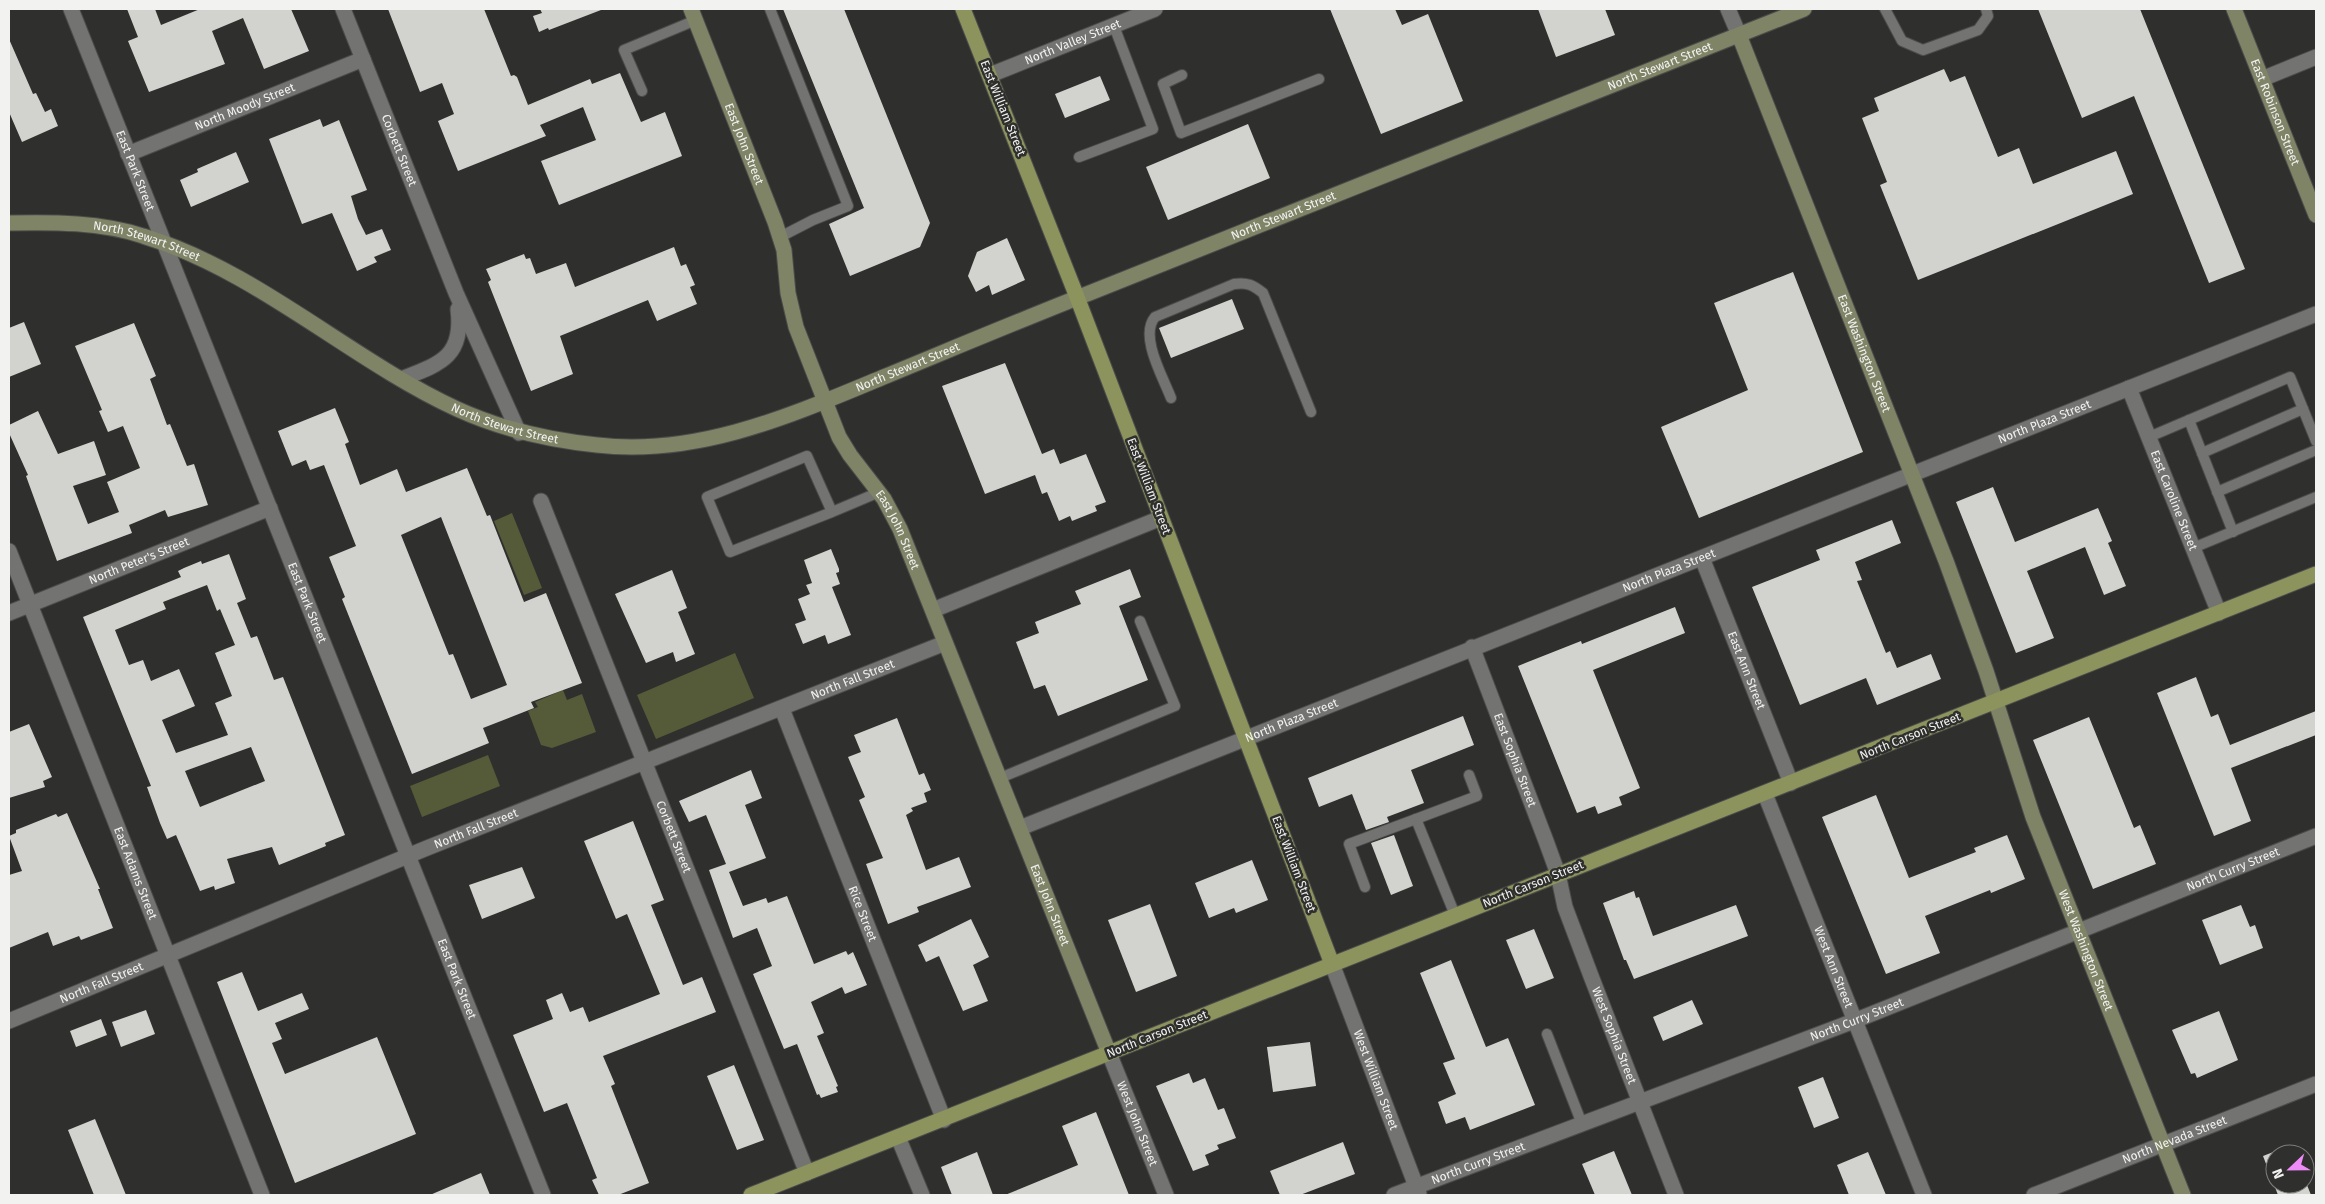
<svg xmlns="http://www.w3.org/2000/svg" width="2325" height="1204" font-family="'Fira Sans',sans-serif">
<rect width="100%" height="100%" fill="#2f302d"/>
<!-- green -->
<g fill="#555a39">
<path d="M512 513 542 588 524 595 494 521Z"/>
<path d="M735 653 754 698 656 739 637 695Z"/>
<path d="M563 690 567 700 582 694 596 732 552 748 541 745 528 711 538 707 535 702Z"/>
<path d="M488 755 500 786 422 817 410 786Z"/>
</g>
<!-- building -->
<g fill="#d2d3cf" fill-rule="evenodd">
<path d="M127 9H155L161 25 200 9H291L309 51 264 69 243 18 212 31 225 64 149 92 128 41 138 37Z"/>
<path d="M388 9H484L511 76 514 75 517 77 528 105 590 79 592 84 620 73 641 122 665 112 682 156 559 205 541 161 596 140 583 107 540 125 546 136 458 171 438 121 454 114 442 83 420 92Z"/>
<path d="M540 9H601V10L549 30 548 28 539 32 533 16 542 13Z"/>
<path d="M783 9H844L930 223 920 247 850 276 829 224 864 208Z"/>
<path d="M1330 9H1395L1402 25 1428 14 1463 101 1381 134Z"/>
<path d="M1538 9H1605L1615 35 1556 57Z"/>
<path d="M2038 9H2140L2245 269 2209 283 2134 96 2082 118Z"/>
<path d="M9 39 33 94 36 93 45 112 51 109 58 126 22 142 9 112Z"/>
<path d="M1944 69 1950 82 1965 76 1998 157 2019 148 2033 184 2116 151 2133 194 1918 280 1880 185 1887 182 1862 118 1879 111 1874 98Z"/>
<path d="M1100 76 1110 100 1065 118 1055 94Z"/>
<path d="M320 119 323 127 339 120 367 190 351 196 358 219 366 235 382 229 391 250 374 257 377 262 357 271 332 213 302 224 269 139Z"/>
<path d="M1248 124 1270 178 1168 220 1146 167Z"/>
<path d="M236 152 249 182 191 207 180 180 198 172 197 169Z"/>
<path d="M1007 238 1025 280 992 295 989 285 976 292 968 276 977 252Z"/>
<path d="M674 247 681 266 686 264 695 285 690 287 697 304 657 321 648 300 560 336 573 374 531 391 488 282 491 280 486 269 524 254 526 259 530 258 536 274 566 263 575 287Z"/>
<path d="M1793 272 1863 452 1699 518 1661 427 1748 390 1714 303Z"/>
<path d="M1232 299 1244 329 1171 358 1159 328Z"/>
<path d="M24 322 41 364 9 377V328Z"/>
<path d="M134 323 156 376 150 379 167 425 170 424 187 466 194 464 208 505 168 517 165 510 129 525 132 533 57 561 26 476 28 475 9 433V425L38 411 58 454 94 441 106 475 73 486 88 524 119 512 107 482 140 468 123 426 108 432 99 411 102 410 75 346Z"/>
<path d="M1005 363 1042 454 1054 449 1060 464 1086 454 1106 502 1095 506 1097 511 1072 521 1070 516 1059 521 1047 492 1042 494 1035 475 985 494 942 386Z"/>
<path d="M335 408 349 442 345 444 360 485 397 469 406 492 467 468 487 516 490 515 524 602 546 593 582 683 531 702 534 708 483 728 489 743 412 774 342 599 345 597 329 557 356 546 324 465 310 470 306 460 292 466 278 431ZM441 517 507 685 471 699 453 654 449 655 401 535Z"/>
<path d="M1993 487 2015 542 2098 508 2112 541 2108 543 2126 586 2104 595 2085 547 2027 571 2054 638 2016 653 1956 502Z"/>
<path d="M1892 520 1901 543 1855 562 1862 580 1857 581 1886 653 1890 651 1897 668 1931 654 1941 679 1877 705 1866 678 1800 705 1752 587 1820 560 1816 550Z"/>
<path d="M831 549 839 569V572L836 573 840 584 832 587 851 635 828 644 825 635 803 644 795 624 806 620 798 599 810 594 806 585 812 583 804 560Z"/>
<path d="M229 554 246 599 237 603 251 638 257 636 274 680 283 677 345 835 325 843 326 846 279 865 272 847 227 859 235 883 215 890 214 886 200 891 176 835 167 839 160 823 147 787 151 786 83 617 181 577 178 571 184 568 201 561 202 564ZM207 585 217 611 220 609 235 645 215 653 232 696 215 703 228 735 176 753 162 720 195 706 179 669 151 681 143 660 129 665 115 630 166 609 163 602ZM251 747 265 781 200 807 185 771Z"/>
<path d="M1130 569 1141 597 1119 606 1148 680 1058 716 1045 685 1034 689 1016 642 1039 633 1035 622 1081 604 1075 591Z"/>
<path d="M672 570 687 608 678 612 695 654 676 662 673 652 646 663 615 594Z"/>
<path d="M1675 607 1685 633 1593 670 1640 788 1619 797 1622 805 1598 814 1595 806 1577 813 1518 666 1581 641 1582 644Z"/>
<path d="M2196 677 2211 717 2218 714 2230 745 2316 711V735L2231 768 2251 821 2214 836 2157 693Z"/>
<path d="M1463 716 1474 745 1411 770 1424 803 1387 817 1389 822 1366 830 1352 794 1319 807 1308 778Z"/>
<path d="M2089 717 2134 828 2140 825 2156 864 2093 889 2033 740Z"/>
<path d="M897 718 919 775 924 773 931 790 924 793 927 802 911 808 913 811 906 815 926 870 959 857 971 887 917 907 919 912 888 924 866 864 883 858 859 800 865 797 848 757 861 752 854 735Z"/>
<path d="M29 724 52 777 43 781 45 787 9 798V732Z"/>
<path d="M751 770 762 798 745 805 766 858 729 872 743 906 766 898 768 903 787 896 814 964 846 951 848 955 853 952 867 985 845 994 842 987 811 1002 824 1033 817 1036 838 1086 836 1087 838 1092 821 1098 819 1094 817 1095 797 1044 784 1049 753 974 772 966 757 928 733 938 709 870 726 864 706 815 689 822 679 801Z"/>
<path d="M1876 795 1909 878 1976 852 1974 848 2007 835 2025 879 1991 893 1990 890 1925 916 1940 953 1886 974 1822 817Z"/>
<path d="M67 813 100 889H98L113 928 81 940 79 936 53 946 48 932 9 948V875L22 871 9 836 16 833V830L56 814 58 817Z"/>
<path d="M633 821 664 900 651 905 683 985 702 977 716 1012 603 1056 615 1084 611 1086 649 1183 618 1195H599L592 1180 597 1178 567 1103 544 1112 513 1035 553 1019 546 1000 562 993 570 1012 583 1007 589 1022 660 994 627 914 616 919 584 841Z"/>
<path d="M1394 835 1413 886 1391 895 1371 843Z"/>
<path d="M1252 860 1268 900 1236 913 1234 908 1209 918 1195 883Z"/>
<path d="M522 867 535 898 482 919 469 885Z"/>
<path d="M1634 891 1636 898 1639 897 1653 936 1736 905 1748 936 1634 979 1626 960H1624L1603 903Z"/>
<path d="M1150 904 1177 976 1136 992 1108 920Z"/>
<path d="M2241 905 2250 927 2255 925 2263 948 2220 965 2202 920Z"/>
<path d="M971 919 989 957 973 965 988 1001 963 1011 939 956 926 962 918 945Z"/>
<path d="M1534 929 1554 978 1526 989 1506 940Z"/>
<path d="M1451 960 1486 1047 1508 1038 1535 1105 1470 1130 1465 1117 1446 1124 1438 1102 1456 1094 1443 1063 1455 1059 1420 973Z"/>
<path d="M242 972 258 1011 302 993 309 1009 275 1023 282 1039 272 1043 285 1074 377 1037 416 1134 295 1183 217 982Z"/>
<path d="M1692 1000 1703 1024 1663 1041 1653 1017Z"/>
<path d="M146 1010 155 1034 121 1047 112 1022Z"/>
<path d="M2219 1011 2238 1060 2197 1078 2195 1073 2191 1074 2172 1030Z"/>
<path d="M101 1019 107 1035 76 1047 70 1031Z"/>
<path d="M1310 1042 1316 1086 1273 1092 1267 1047Z"/>
<path d="M734 1065 764 1140 737 1150 707 1076Z"/>
<path d="M1189 1073 1193 1083 1205 1078 1218 1110 1224 1108 1236 1138 1217 1145 1219 1149 1205 1155 1209 1165 1193 1171 1156 1086Z"/>
<path d="M1823 1077 1839 1118 1814 1128 1798 1087Z"/>
<path d="M1096 1112 1129 1195H1005L1078 1165 1062 1126Z"/>
<path d="M95 1119 126 1195H94L68 1130Z"/>
<path d="M1343 1142 1355 1174 1300 1195H1280L1270 1171Z"/>
<path d="M2291 1145 2295 1154H2275V1184H2305V1180L2311 1195H2278L2263 1156Z"/>
<path d="M1614 1151 1632 1195H1595L1582 1164Z"/>
<path d="M977 1152 993 1195H952L941 1167Z"/>
<path d="M1868 1152 1886 1195H1849L1837 1165Z"/>
<path d="M481 1173 490 1195H430Z"/>
</g>
<g fill="none" stroke-linecap="round" stroke-linejoin="round">
<!-- lane casing -->
<g stroke="#4c4d4a" stroke-width="12">
<g id="lane">
<path d="M770 9 848 206 813 220 780 237"/>
<path d="M1885 9 1902 41 1923 50 1978 30 1988 16 1986 9"/>
<path d="M1182 75 1163 84 1181 133 1319 79"/>
<path d="M642 91 624 50 696 20"/>
<path d="M1079 157 1153 129 1114 26"/>
<path d="M1171 398C1163 377 1139 336 1155 317L1234 284C1247 282 1253 285 1263 293L1311 412"/>
<path d="M2189 420 2233 532"/>
<path d="M2149 437 2290 377 2316 441"/>
<path d="M2202 453 2303 409"/>
<path d="M2217 492 2316 450"/>
<path d="M832 512 730 552 707 497 807 456 832 512 877 493"/>
<path d="M2193 548 2316 497"/>
<path d="M1000 778 1175 706 1140 621"/>
<path d="M1365 887 1349 844 1416 819"/>
<path d="M1455 915 1416 819 1477 796 1469 775"/>
<path d="M1547 1034 1582 1124"/>
</g>
</g>
<!-- street casing -->
<g stroke="#4c4d4a" stroke-width="17">
<g id="street">
<path id="s1" d="M71 9 543 1195"/>
<path id="s2" d="M343 9 456 293 519 433"/>
<path d="M1728 9 1739 35"/>
<path id="s3" d="M990 75 1155 9"/>
<path d="M2262 79 2316 57"/>
<path id="s4" d="M128 154 363 59"/>
<path d="M401 379C440 364 464 357 458 309"/>
<path id="s5" d="M2129 388 2219 613"/>
<path id="s6" d="M541 501 807 1173"/>
<path id="s7" d="M9 551 262 1195"/>
<path id="s8" d="M1702 558 1791 783"/>
<path d="M933 610 1161 518"/>
<path id="s9" d="M9 613 270 508"/>
<path id="s10" d="M1472 647 1546 841 1558 874 1565 907 1591 976 1676 1195"/>
<path id="s11" d="M782 709 944 1120"/>
<path id="s12" d="M1765 794 1924 1195"/>
<path id="s13" d="M1020 828 2316 314"/>
<path id="s14" d="M1332 964 1419 1194"/>
<path id="s15" d="M9 1021 427 848 945 643"/>
<path id="s16" d="M1109 1053 1166 1195"/>
<path d="M898 1137 922 1195"/>
<path id="s17" d="M1394 1195 1854 1021 2316 836"/>
<path id="s18" d="M2034 1195 2316 1084"/>
</g>
</g>
<!-- secondary casing -->
<g stroke="#4c4d4a" stroke-width="17">
<g id="secondary">
<path id="s19" d="M691 9 775 222 784 250 788 293 796 327 839 437 850 455 884 499 900 529 1109 1053"/>
<path id="s20" d="M2234 9 2316 215"/>
<path id="s21" d="M1739 35 1946 561 1986 671 2033 817 2183 1195"/>
<path id="s22" d="M9 223C53 222 101 222 143 236 258 271 349 359 457 409 501 429 548 440 597 445 699 457 794 414 886 376 954 348 1023 319 1092 292 1329 197 1567 103 1804 9"/>
</g>
</g>
<!-- primary casing -->
<g stroke="#4c4d4a" stroke-width="17">
<g id="primary">
<path d="M963 9 1077 297 1332 964"/>
<path d="M751 1195 2316 574"/>
</g>
</g>
<!-- lane -->
<use href="#lane" stroke="#737471" stroke-width="10"/>
<!-- street -->
<use href="#street" stroke="#737471" stroke-width="15"/>
<!-- secondary -->
<use href="#secondary" stroke="#808467" stroke-width="15"/>
<!-- primary -->
<use href="#primary" stroke="#8d935d" stroke-width="15"/>
</g>
<g text-anchor="middle" dominant-baseline="central" stroke-width="5" stroke-linejoin="round" paint-order="stroke">
<!-- street labels -->
<g font-size="12" fill="#f2f3f1" stroke="#2f302d">
<text stroke="none"><textPath href="#s3" startOffset="89">North Valley Street</textPath></text>
<text stroke="none"><textPath href="#s22" startOffset="1774">North Stewart Street</textPath></text>
<text stroke="none"><textPath href="#s4" startOffset="126">North Moody Street</textPath></text>
<text transform="translate(1003 108) rotate(68)">East William Street</text>
<text stroke="none"><textPath href="#s20" startOffset="111">East Robinson Street</textPath></text>
<text stroke="none"><textPath href="#s19" startOffset="145">East John Street</textPath></text>
<text stroke="none"><textPath href="#s2" startOffset="152">Corbett Street</textPath></text>
<text stroke="none"><textPath href="#s1" startOffset="174">East Park Street</textPath></text>
<text stroke="none"><textPath href="#s22" startOffset="1369">North Stewart Street</textPath></text>
<text stroke="none"><textPath href="#s22" startOffset="140">North Stewart Street</textPath></text>
<text stroke="none"><textPath href="#s21" startOffset="342">East Washington Street</textPath></text>
<text stroke="none"><textPath href="#s22" startOffset="964">North Stewart Street</textPath></text>
<text stroke="none"><textPath href="#s22" startOffset="545">North Stewart Street</textPath></text>
<text stroke="none"><textPath href="#s13" startOffset="1102">North Plaza Street</textPath></text>
<text transform="translate(1149 486) rotate(69)">East William Street</text>
<text stroke="none"><textPath href="#s5" startOffset="121">East Caroline Street</textPath></text>
<text stroke="none"><textPath href="#s19" startOffset="565">East John Street</textPath></text>
<text stroke="none"><textPath href="#s9" startOffset="140">North Peter's Street</textPath></text>
<text stroke="none"><textPath href="#s13" startOffset="698">North Plaza Street</textPath></text>
<text stroke="none"><textPath href="#s1" startOffset="639">East Park Street</textPath></text>
<text stroke="none"><textPath href="#s8" startOffset="121">East Ann Street</textPath></text>
<text stroke="none"><textPath href="#s15" startOffset="910">North Fall Street</textPath></text>
<text stroke="none"><textPath href="#s13" startOffset="292">North Plaza Street</textPath></text>
<text transform="translate(1910 736) rotate(-22)">North Carson Street</text>
<text stroke="none"><textPath href="#s10" startOffset="121">East Sophia Street</textPath></text>
<text stroke="none"><textPath href="#s15" startOffset="505">North Fall Street</textPath></text>
<text stroke="none"><textPath href="#s6" startOffset="361">Corbett Street</textPath></text>
<text transform="translate(1294 864) rotate(69)">East William Street</text>
<text stroke="none"><textPath href="#s17" startOffset="900">North Curry Street</textPath></text>
<text stroke="none"><textPath href="#s7" startOffset="346">East Adams Street</textPath></text>
<text transform="translate(1533 884) rotate(-22)">North Carson Street</text>
<text stroke="none"><textPath href="#s19" startOffset="970">East John Street</textPath></text>
<text stroke="none"><textPath href="#s11" startOffset="220">Rice Street</textPath></text>
<text stroke="none"><textPath href="#s21" startOffset="979">West Washington Street</textPath></text>
<text stroke="none"><textPath href="#s12" startOffset="186">West Ann Street</textPath></text>
<text stroke="none"><textPath href="#s1" startOffset="1044">East Park Street</textPath></text>
<text stroke="none"><textPath href="#s15" startOffset="100">North Fall Street</textPath></text>
<text stroke="none"><textPath href="#s17" startOffset="495">North Curry Street</textPath></text>
<text transform="translate(1157 1034) rotate(-22)">North Carson Street</text>
<text stroke="none"><textPath href="#s10" startOffset="414">West Sophia Street</textPath></text>
<text stroke="none"><textPath href="#s14" startOffset="124">West William Street</textPath></text>
<text stroke="none"><textPath href="#s16" startOffset="76">West John Street</textPath></text>
<text stroke="none"><textPath href="#s18" startOffset="151">North Nevada Street</textPath></text>
<text stroke="none"><textPath href="#s17" startOffset="90">North Curry Street</textPath></text>
</g>
</g>
<!-- border -->
<rect width="2325" height="1204" fill="none" stroke="#f2f3f1" stroke-width="20"/>
<!-- north arrow -->
<g transform="translate(2290 1169) rotate(248)"><circle r="24" fill="#2f302d" stroke="#7d7e7b"/>
<path d="M0-4L9 19L0 12L-9 19Z" fill="#ef8bf7"/>
<text y="-8" font-size="14" font-weight="bold" text-anchor="middle" fill="#f2f3f1">N</text>
</g>
</svg>
